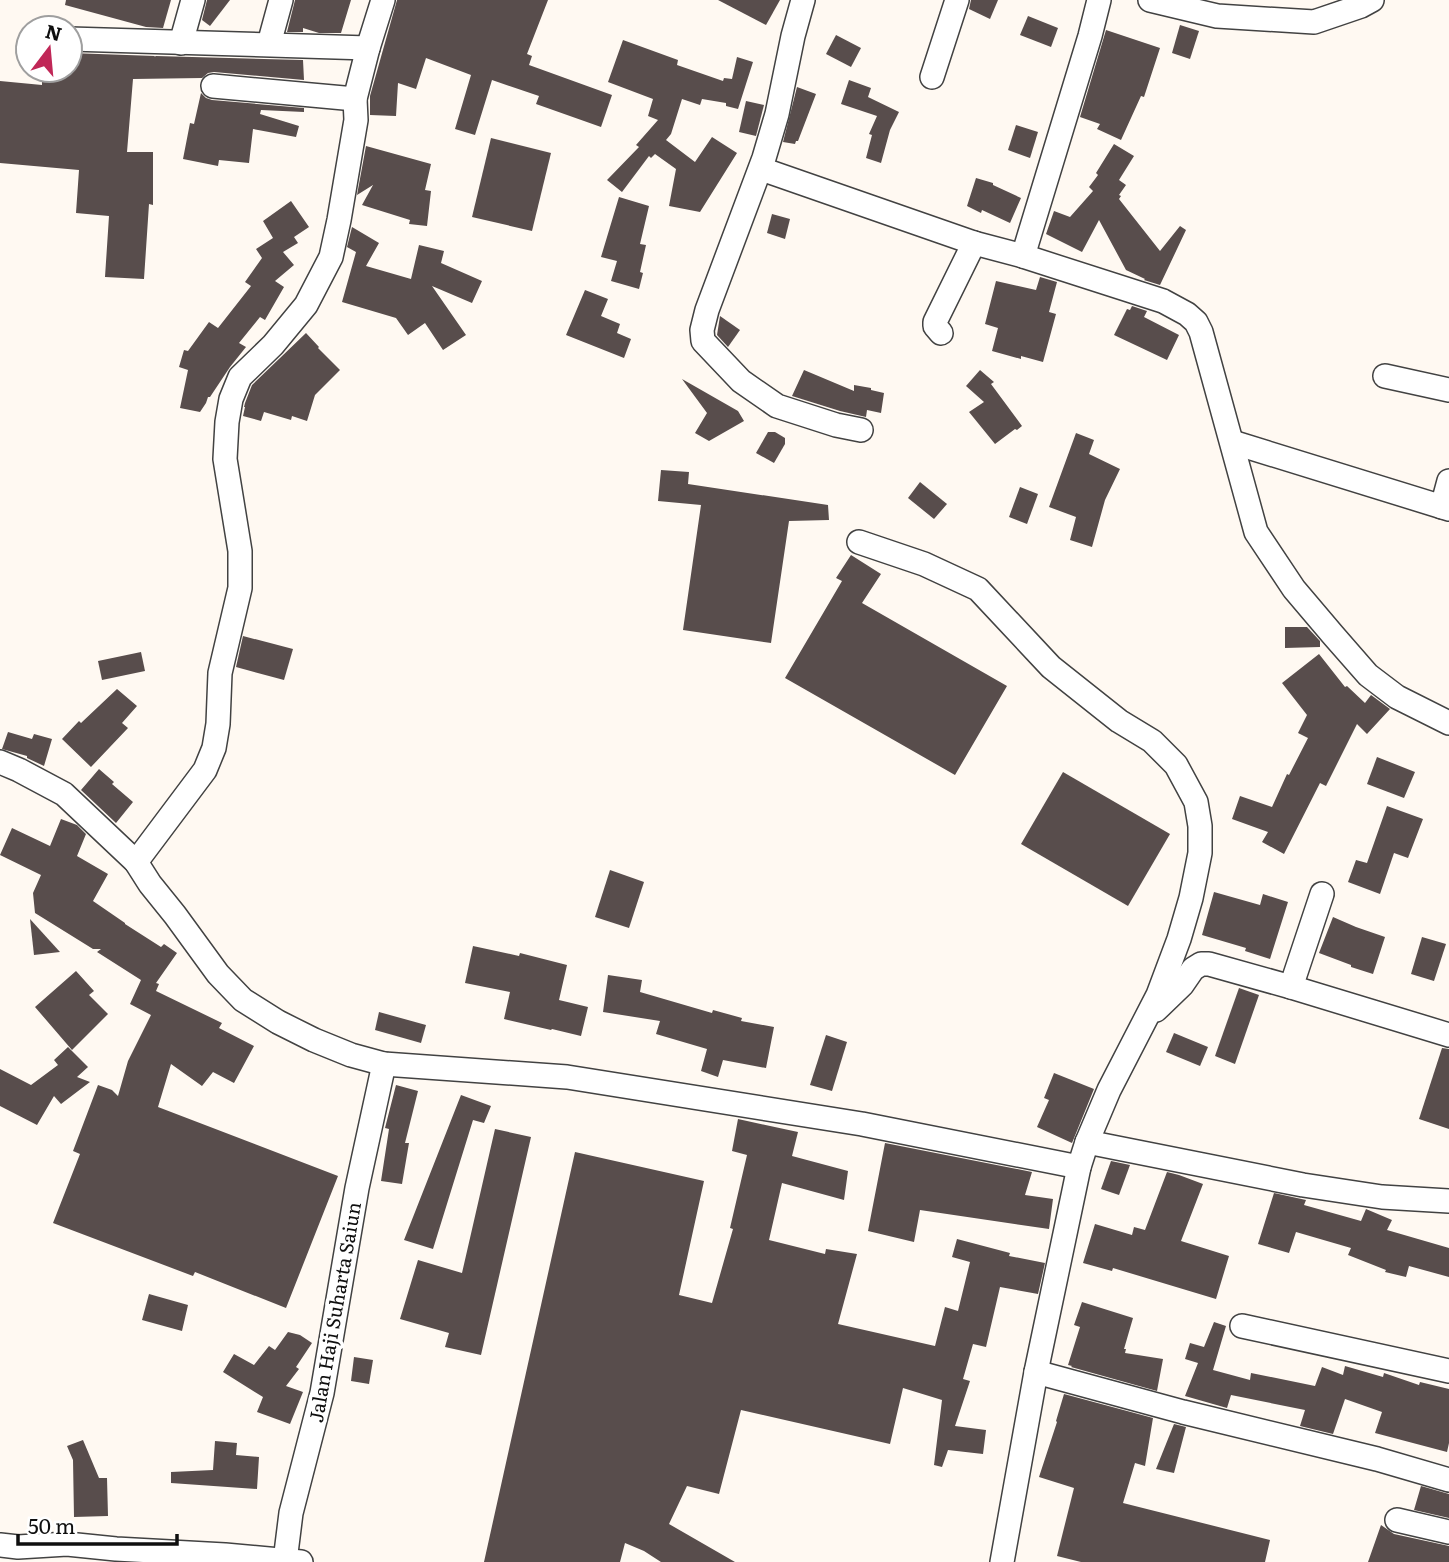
<svg xmlns="http://www.w3.org/2000/svg" width="1449" height="1562" font-family="Literata,serif">
<rect width="100%" height="100%" fill="#fff9f2"/>
<!-- building -->
<g fill="#584d4c">
<path d="M66 0H171L163 28 146 27 65 5Z"/>
<path d="M207 0H230L210 26 202 20Z"/>
<path d="M295 0H351L341 33H319L303 28V32H287Z"/>
<path d="M397 0H548L527 54 532 56 529 65 612 95 601 127 536 104 539 96 492 80 475 135 455 129 471 75 426 58 416 89 398 83 396 116 370 115V96Z"/>
<path d="M718 0H780L766 25Z"/>
<path d="M971 0H998L990 19 969 9Z"/>
<path d="M1028 16 1058 28 1051 47 1020 35Z"/>
<path d="M1180 25 1199 31 1190 59 1172 53Z"/>
<path d="M1106 30 1160 48 1144 97 1141 96 1121 140 1097 129 1100 124 1080 117Z"/>
<path d="M836 35 861 48 851 67 826 54Z"/>
<path d="M623 40 678 60 677 65 723 81 724 78 732 79 737 57 753 62 738 109 726 106V103L702 99 700 105 682 99 671 134 666 140 695 162 712 137 737 153 700 212 669 206 676 169 655 154 651 158 649 156 622 192 607 180 639 147 636 145 658 120 648 116 653 99 608 82Z"/>
<path d="M70 53 155 56 154 57 156 56 303 60 304 80 214 72 208 73 202 78 133 79 127 152H153V205L149 204 144 279 105 277 109 216 76 213 79 170 0 163V81L42 85V70H70Z"/>
<path d="M849 80 871 88 868 97 899 112 890 130 881 163 866 158 872 135 869 134 877 116 841 104Z"/>
<path d="M797 87 816 94 798 141H796L795 144 783 142Z"/>
<path d="M201 93 206 98 212 100 304 108V112L261 110 260 114 299 126 296 137 253 129 249 163 219 160 218 166 183 159 190 123 194 124Z"/>
<path d="M746 101 764 105 756 136 739 132Z"/>
<path d="M1016 125 1038 132 1030 158 1008 150Z"/>
<path d="M491 138 551 153 532 231 472 217Z"/>
<path d="M1114 144 1134 156 1119 180 1126 185 1119 195 1121 196 1119 199 1160 251 1180 226 1186 230 1160 285 1144 280 1145 279 1126 270 1099 220 1082 252 1046 234 1054 211 1070 217 1093 191 1089 187 1098 175 1096 173Z"/>
<path d="M366 146 431 164 425 190 431 191 427 226 409 224 410 220 362 205 373 185 357 195Z"/>
<path d="M976 178 993 183V185L1021 198 1010 223 982 210 981 213 967 206Z"/>
<path d="M619 197 649 206 640 244 646 245 640 272 643 273 639 289 611 281 617 261 601 257Z"/>
<path d="M291 201 309 227 294 237 298 243 283 252 294 265 275 281 284 287 265 320 260 317 239 343 246 347 230 367 210 397H208L206 403 200 412 180 408 188 370 179 367 184 350 188 351 209 322 218 328 251 286 245 282 262 258 256 249 273 238 263 221Z"/>
<path d="M772 214 790 219 785 239 767 233Z"/>
<path d="M352 227 379 243 366 266 411 279 419 245 444 251 441 263 482 281 472 303 432 286 466 335 443 350 425 323 408 335 396 318 342 302 356 252 347 247Z"/>
<path d="M1040 277 1057 282 1049 312 1056 314 1043 362 1021 356V359L992 351 998 328 985 324 996 281 1036 290Z"/>
<path d="M585 290 608 299 601 316 620 324 617 333 631 339 624 358 566 335Z"/>
<path d="M1132 306 1147 311 1144 317 1179 335 1167 360 1114 335 1127 309 1130 310Z"/>
<path d="M720 316 740 330 728 347 717 335Z"/>
<path d="M306 333 319 347 318 348 340 370 315 395 307 421 292 416 291 420 264 412 261 421 243 416 245 407H244L245 403 252 385Z"/>
<path d="M804 370 854 391V385L871 388V390L884 393 881 413 867 410 866 417 840 411 792 396Z"/>
<path d="M980 370 994 382 991 384 1022 426 1017 430 1015 429 995 444 969 412 984 402 966 386Z"/>
<path d="M682 379 738 411 744 421 709 441 695 433 707 413Z"/>
<path d="M768 432H775L785 438V444L774 463 756 453Z"/>
<path d="M1076 433 1094 440 1089 454 1120 469 1105 500 1092 547 1070 540 1076 517 1049 507Z"/>
<path d="M661 470 689 472 688 484 828 505 829 520 789 521 771 643 683 630 701 505 658 501Z"/>
<path d="M920 482 947 504 934 519 908 498Z"/>
<path d="M1020 487 1038 494 1027 524 1009 517Z"/>
<path d="M851 555 881 574 862 603 1007 686 955 775 785 678 842 581 836 578Z"/>
<path d="M1285 627H1307L1320 641V647L1285 648Z"/>
<path d="M243 636 293 649 284 680 236 667Z"/>
<path d="M141 652 145 671 102 680 98 661Z"/>
<path d="M1319 654 1345 687 1347 686 1365 703 1371 695 1390 709 1367 734 1357 724 1326 786 1320 783 1284 854 1262 842 1268 832 1232 819 1240 796 1272 807 1287 774 1289 775 1308 738 1298 733 1307 715 1282 683Z"/>
<path d="M117 689 137 706 122 723 128 728 91 767 62 739 79 721 81 723Z"/>
<path d="M8 732 32 739 34 734 52 739 44 766 27 758V756L2 749Z"/>
<path d="M1377 757 1415 772 1404 798 1367 784Z"/>
<path d="M99 769 114 782 112 784 133 802 116 823 81 790Z"/>
<path d="M1063 772 1170 834 1128 906 1021 844Z"/>
<path d="M1387 806 1423 819 1408 858 1394 853 1380 894 1348 882 1356 860 1367 863Z"/>
<path d="M61 819 77 825 86 834 77 856 108 874 93 901 125 923V924L161 947 164 944 177 953 156 983 159 984 156 991 222 1023 219 1028 254 1046 234 1083 213 1072 202 1086 171 1064 158 1107 338 1176 286 1308 195 1272 193 1276 53 1223 80 1154 73 1151 98 1085 112 1090 118 1096 128 1061 151 1015 130 1004 141 980 97 952 101 949H93L35 913 33 893 41 875 0 855 12 828 50 846Z"/>
<path d="M610 870 644 882 629 928 595 917Z"/>
<path d="M1214 892 1260 905 1263 894 1288 902 1270 959 1245 951 1246 948 1202 935Z"/>
<path d="M1333 917 1356 927 1385 937 1373 974 1351 967V965L1319 953Z"/>
<path d="M30 919 60 952 34 955Z"/>
<path d="M1422 937 1446 944 1434 981 1411 974Z"/>
<path d="M473 946 519 956 520 953 567 965 559 1000 588 1007 581 1036 552 1029 551 1030 504 1019 510 992 465 983Z"/>
<path d="M76 971 94 991 89 995 108 1014 72 1050 35 1007Z"/>
<path d="M608 975 642 980 640 992 712 1013 713 1010 742 1018 741 1021 774 1027 766 1068 723 1060 718 1077 701 1071 707 1049 656 1034 660 1021 603 1012Z"/>
<path d="M1239 988 1259 995 1235 1064 1215 1056Z"/>
<path d="M379 1012 426 1025 421 1043 375 1030Z"/>
<path d="M1174 1033 1208 1047 1200 1066 1166 1052Z"/>
<path d="M826 1035 847 1042 832 1091 810 1085Z"/>
<path d="M68 1047 88 1067 77 1077 90 1082 61 1104 54 1096 37 1125 0 1106V1069L31 1085 58 1065 54 1060Z"/>
<path d="M1442 1048 1449 1049V1129L1419 1119Z"/>
<path d="M1054 1073 1094 1089 1072 1143 1037 1127 1049 1100 1044 1098Z"/>
<path d="M396 1085 418 1091 405 1143H409L402 1184 381 1181 389 1129 385 1128Z"/>
<path d="M461 1095 491 1106 484 1123 473 1120 433 1249 404 1240Z"/>
<path d="M738 1119 798 1132 792 1156 848 1171 844 1200 782 1183 769 1240 825 1254 826 1249 857 1254 838 1324 935 1346 945 1307 958 1311 970 1262 952 1257 957 1239 1010 1253 1009 1256 1045 1263 1038 1294 1000 1287 986 1347 973 1344 963 1379 970 1381 955 1426 986 1430 983 1454 948 1450 942 1467 934 1465 942 1400 903 1388 890 1444 741 1410 719 1494 687 1486 669 1524 735 1562H661L644 1551 625 1543 620 1562H484L575 1152 704 1181 679 1295 712 1303 733 1229 730 1228 747 1155 732 1151Z"/>
<path d="M495 1129 531 1137 481 1355 445 1347 449 1333 400 1319 418 1260 462 1273Z"/>
<path d="M885 1143 1032 1172 1025 1195 1053 1199 1049 1229 920 1210 914 1242 868 1231Z"/>
<path d="M1111 1161 1130 1165 1119 1195 1101 1189Z"/>
<path d="M1167 1172 1179 1175 1203 1184 1181 1241 1229 1256 1216 1299 1113 1268 1112 1271 1083 1263 1095 1224 1132 1235 1134 1227 1145 1230Z"/>
<path d="M1274 1193 1306 1200 1304 1205 1361 1221 1366 1209 1392 1220 1387 1230 1449 1248V1277L1409 1266 1406 1277 1385 1272 1386 1270 1348 1255 1351 1248 1296 1232 1289 1253 1258 1244Z"/>
<path d="M149 1294 188 1305 182 1331 142 1320Z"/>
<path d="M1082 1302 1133 1318 1124 1349H1126L1125 1353 1163 1359 1157 1391 1071 1367 1072 1366 1068 1365 1080 1327 1074 1325Z"/>
<path d="M1214 1322 1226 1326 1213 1370 1250 1380 1251 1373 1315 1386 1322 1367 1343 1375 1345 1366 1383 1377 1384 1373 1419 1385 1420 1382 1449 1389V1443L1447 1452 1375 1433 1382 1412 1345 1399 1333 1434 1300 1426 1305 1410 1231 1395 1227 1408 1185 1396 1198 1363 1185 1359 1190 1343 1204 1347Z"/>
<path d="M288 1332 300 1335 312 1343 296 1367 299 1369 286 1386 303 1392 290 1424 257 1412 263 1397 223 1372 234 1354 254 1365 269 1346 275 1350Z"/>
<path d="M354 1357 373 1360 369 1384 351 1381Z"/>
<path d="M1064 1394 1153 1418 1145 1466 1135 1463 1123 1503 1270 1540 1265 1562H1081L1057 1556 1074 1488 1039 1477 1057 1422 1056 1421Z"/>
<path d="M1174 1424 1186 1427 1174 1473 1156 1469Z"/>
<path d="M83 1440 99 1478H107L108 1516 74 1517 73 1460 67 1446Z"/>
<path d="M215 1441 237 1443 236 1455 259 1457 257 1489 171 1483V1472L213 1470Z"/>
<path d="M1421 1486 1449 1494V1518L1414 1510Z"/>
<path d="M1381 1525 1394 1534 1449 1546V1562H1368Z"/>
</g>
<g fill="none" stroke-linecap="round" stroke-linejoin="round">
<!-- minor casing -->
<g stroke="#424242" stroke-width="26">
<g id="minor">
<path d="M803 0 793 36 777 114 764 158 707 310 702 330 703 341 741 381 777 406 836 425 861 430"/>
<path d="M1150 0 1217 16 1314 22 1361 6 1372 0"/>
<path d="M70 39 368 48"/>
<path d="M181 43 193 0"/>
<path d="M269 44 281 0"/>
<path d="M932 77 957 0"/>
<path d="M213 86 355 99"/>
<path d="M761 168 770 172 974 243 1023 256 1163 301 1187 314 1196 322 1201 332 1256 532 1294 589 1333 635 1368 675 1397 697 1449 723"/>
<path d="M1023 256 1090 36 1099 0"/>
<path d="M941 333 935 326V322L974 243"/>
<path d="M1385 376 1449 390"/>
<path d="M1232 442 1449 509"/>
<path d="M1442 507 1449 481"/>
<path d="M859 542 924 564 978 589 1051 667 1119 721 1152 741 1176 765 1196 802 1200 826V853L1191 898 1179 939 1158 995 1109 1090 1087 1142 1079 1167 1036 1372 1002 1562"/>
<path d="M0 762 19 770 64 794 136 862 150 884 175 915 218 974 243 1000 278 1022 314 1040 351 1055 384 1064 567 1077 862 1124 1079 1167"/>
<path d="M136 862 205 770 214 748 218 724 220 673 240 588V551L225 459 227 422 231 399 240 377 273 345 306 305 331 257 339 220 356 120 355 99 368 48 383 0"/>
<path d="M1291 987 1322 894"/>
<path d="M1156 1010 1182 985 1193 969 1201 964H1209L1291 987 1449 1035"/>
<path d="M1087 1142 1303 1185 1382 1197 1449 1201"/>
<path d="M1242 1326 1449 1371"/>
<path d="M1036 1372 1183 1412 1377 1459 1449 1480"/>
<path d="M1397 1520 1449 1532"/>
<path d="M0 1545 18 1547 67 1544 116 1549 225 1555 301 1562"/>
<path d="M285 1561 291 1513 322 1393 357 1188 384 1064"/>
</g>
</g>
<!-- minor -->
<use href="#minor" stroke="#fff" stroke-width="23"/>
</g>
<g text-anchor="middle" dominant-baseline="central" stroke-width="7" stroke-linejoin="round" paint-order="stroke">
<!-- street labels -->
<g font-size="19" fill="#0f0f0f" stroke="#fff">
<text transform="translate(334 1312) rotate(-80)">Jalan Haji Suharta Saiun</text>
</g>
</g>
<!-- north arrow -->
<g transform="translate(49 49) rotate(16)"><circle r="33" fill="#ffffff" stroke="#9f9f9f" stroke-width="2"/>
<path d="M0-5L12 26L0 18L-12 26Z" fill="#c02757"/>
<text y="-10" font-size="19" font-weight="bold" text-anchor="middle" fill="#0f0f0f">N</text>
</g>
<!-- scale -->
<path d="M18 1534v10h159v-10" fill="none" stroke="#0f0f0f" stroke-width="3.5"/>
<text x="28" y="1534" font-size="21" fill="#0f0f0f" stroke="#ffffff" stroke-width="5" paint-order="stroke">50 m</text>
</svg>
